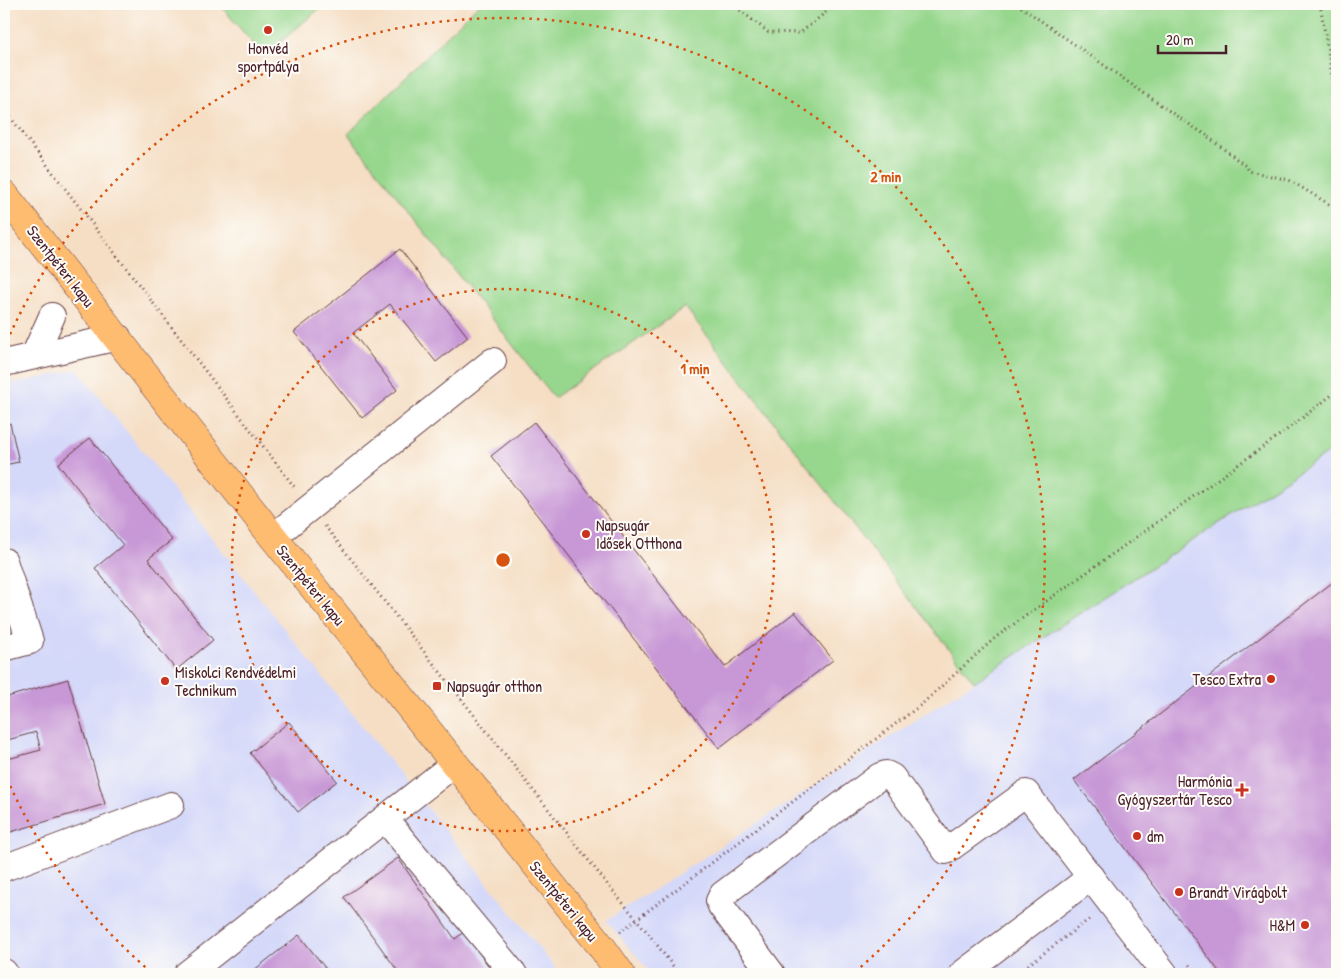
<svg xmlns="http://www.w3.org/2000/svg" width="1341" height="978" font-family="'Patrick Hand',sans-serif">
<rect width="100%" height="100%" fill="#fdfcf7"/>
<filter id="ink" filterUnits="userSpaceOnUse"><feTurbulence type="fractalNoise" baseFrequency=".02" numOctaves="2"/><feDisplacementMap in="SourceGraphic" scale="10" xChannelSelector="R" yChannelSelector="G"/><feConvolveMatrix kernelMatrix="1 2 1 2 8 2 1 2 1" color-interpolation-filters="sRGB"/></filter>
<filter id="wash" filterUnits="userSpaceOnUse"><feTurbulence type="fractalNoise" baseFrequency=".0096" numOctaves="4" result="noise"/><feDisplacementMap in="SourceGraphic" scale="20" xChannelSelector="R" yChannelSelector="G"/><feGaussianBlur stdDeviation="1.12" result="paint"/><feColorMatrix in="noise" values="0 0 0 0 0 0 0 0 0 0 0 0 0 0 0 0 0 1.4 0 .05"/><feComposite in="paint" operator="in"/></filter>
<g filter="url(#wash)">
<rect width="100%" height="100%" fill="#f5dec4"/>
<!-- built -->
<g fill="#d4d8f9">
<path d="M77 369 560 974H4V370L15 384Z"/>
<path d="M1337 447V974H652L606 921Z"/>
</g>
<!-- green -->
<g fill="#97d78d" stroke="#707b5c">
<path d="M219 4H325L264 56Z"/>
<path d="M479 4H1337V447L974 682 685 307 554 398 348 134Z"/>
</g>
<g id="blocks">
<!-- building -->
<g fill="#c797d6">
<path d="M400 249 468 337 436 362 390 304 353 333 397 390 362 418 294 332Z"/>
<path d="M534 422 725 667 795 612 833 660 719 748 491 456Z"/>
<path d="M10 423 19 462 4 465V425Z"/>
<path d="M90 438 172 540 148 559 213 640 176 670 95 568 123 545 58 464Z"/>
<path d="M1337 579V974H1221L1074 780Z"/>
<path d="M68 679 105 804 4 834V760L41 750 36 732 4 741V698Z"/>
<path d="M289 722 337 781 298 812 250 753Z"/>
<path d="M398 858 455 939 464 932 493 972 490 974H437L434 970 429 974H400L344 897Z"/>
<path d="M299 935 330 974H249Z"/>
</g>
</g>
</g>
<g filter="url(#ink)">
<use href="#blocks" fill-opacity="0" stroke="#643c42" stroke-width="1"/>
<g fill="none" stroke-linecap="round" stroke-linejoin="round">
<!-- minor casing -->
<g stroke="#643c42" stroke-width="28">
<g id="minor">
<path d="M34 356 52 316"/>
<path d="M4 363 118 337"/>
<path d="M273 537 493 361"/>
<path d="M4 561 30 641 4 648"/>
<path d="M385 819 514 974"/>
<path d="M4 868 171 805"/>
<path d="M4 972 5 974"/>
<path d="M187 974 454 764"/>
<path d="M772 974 721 906 719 901 722 895 880 776 886 774 892 777 946 851 1026 793 1165 974"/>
<path d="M962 974 1091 877"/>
</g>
</g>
<!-- major casing -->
<g stroke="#643c42" stroke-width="29">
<path id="major" d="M4 194 273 537 601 946 621 974"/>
</g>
<!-- path -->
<g stroke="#643c42" stroke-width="3" stroke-dasharray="1 4" stroke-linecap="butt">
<path d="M732 4 768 32 800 33 836 4"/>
<path d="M1017 4 1175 115 1209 137H1208L1247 167 1249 171 1289 180 1337 209"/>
<path d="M1320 4 1337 105"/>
<path d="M4 109 296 489"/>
<path d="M325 526 608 885 648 933 679 974"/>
<path d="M620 932 922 704 996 637 1284 432 1337 391"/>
<path d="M1189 965 1196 974"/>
<path d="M1016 974 1092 917"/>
</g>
<!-- minor -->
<use href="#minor" stroke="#fff" stroke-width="26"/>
<!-- major -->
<use href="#major" stroke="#febc70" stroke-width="28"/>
</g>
</g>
<!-- distance rings -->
<g fill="none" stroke="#d8530f" stroke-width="2.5" stroke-dasharray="2.5 5">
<circle cx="503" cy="560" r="271"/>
<path d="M151 972A542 542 0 0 1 4 772M4 348A542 542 0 1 1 855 972"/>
</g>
<!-- markers -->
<g fill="#c8321e" stroke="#fdfcf7" stroke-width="2">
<circle cx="268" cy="30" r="5"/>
<circle cx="586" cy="534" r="5"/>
<circle cx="1271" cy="679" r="5"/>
<circle cx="165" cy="681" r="5"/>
<rect x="432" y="681" width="10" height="10" rx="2.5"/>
<path d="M1239.5 782.5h5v5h5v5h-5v5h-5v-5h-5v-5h5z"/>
<circle cx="1137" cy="836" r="5"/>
<circle cx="1179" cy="892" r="5"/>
<circle cx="1305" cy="925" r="5"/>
</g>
<g text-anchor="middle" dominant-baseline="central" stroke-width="4" stroke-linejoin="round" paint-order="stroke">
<!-- poi labels -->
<g font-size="16" fill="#4a1f2b" stroke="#fdfcf7" text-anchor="start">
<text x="268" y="48" text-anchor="middle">Honvéd<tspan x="268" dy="18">sportpálya</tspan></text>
<text x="596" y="525">Napsugár<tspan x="596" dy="18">Idősek Otthona</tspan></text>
<text x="175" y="672">Miskolci Rendvédelmi<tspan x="175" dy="18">Technikum</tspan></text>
<text x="1261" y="679" text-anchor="end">Tesco Extra</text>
<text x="447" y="686">Napsugár otthon</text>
<text x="1232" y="781" text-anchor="end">Harmónia<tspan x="1232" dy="18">Gyógyszertár Tesco</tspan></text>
<text x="1147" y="836">dm</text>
<text x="1189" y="892">Brandt Virágbolt</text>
<text x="1295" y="925" text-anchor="end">H&amp;M</text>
</g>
<!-- street labels -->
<g font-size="16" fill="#4a1f2b" stroke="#fdfcf7">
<text transform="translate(61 266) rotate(52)">Szentpéteri kapu</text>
<text transform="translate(311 585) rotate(51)">Szentpéteri kapu</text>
<text transform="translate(564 901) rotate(51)">Szentpéteri kapu</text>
</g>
</g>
<circle cx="503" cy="560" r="8" fill="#d8530f" stroke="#fdfcf7" stroke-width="2.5"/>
<g font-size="15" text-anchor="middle" font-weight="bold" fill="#d8530f" stroke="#fdfcf7" stroke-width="4" stroke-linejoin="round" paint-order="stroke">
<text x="886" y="182">2 min</text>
<text x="695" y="374">1 min</text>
</g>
<!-- margin -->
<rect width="1341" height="978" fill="none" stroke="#fdfcf7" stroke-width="20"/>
<!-- scale -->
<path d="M1158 45v8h68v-8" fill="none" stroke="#4a1f2b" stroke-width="2.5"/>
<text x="1166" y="45" font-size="15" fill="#4a1f2b" stroke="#fdfcf7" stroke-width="4" paint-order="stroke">20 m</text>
</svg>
